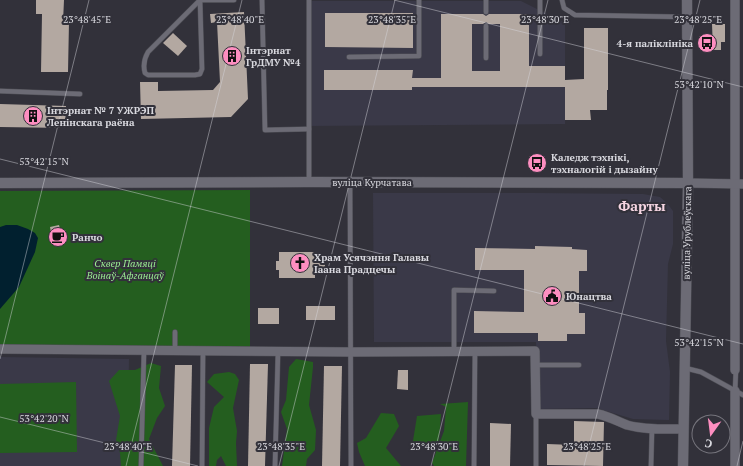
<svg xmlns="http://www.w3.org/2000/svg" width="743" height="466" font-family="'PT Serif',serif">
<rect width="100%" height="100%" fill="#32313a"/>
<!-- built -->
<g fill="#3a3948">
<path d="M307 1H521L565 23V124L306 126Z"/>
<path d="M373 193H535L643 194 660 197 667 203 673 211V244L668 264 666 341 670 372 669 420 633 419 596 408 539 409 536 342H374Z"/>
<path d="M0 357 129 359 127 466H0Z"/>
</g>
<!-- green -->
<g fill="#245e1f">
<path d="M250 190V347L0 346V191Z"/>
<path d="M296 359 313 362V367L309 405 316 430 315 450 307 459 306 466H282L287 429 281 412 286 400 289 367Z"/>
<path d="M151 363 161 366 159 388 165 406 157 418 149 439 163 466H121L120 453 116 440 120 416 109 381 119 370H135Z"/>
<path d="M229 372 235 374 239 380 233 408 237 431 236 443 237 466H226L221 456 217 460 216 466H209V428L214 407 224 397 207 382 214 374Z"/>
<path d="M76 382 77 452 0 453V384Z"/>
<path d="M468 402 466 466H434L432 463 444 431 446 407 440 404Z"/>
<path d="M381 413 394 414 399 426 386 448 401 466H365L359 452 357 443 366 438Z"/>
<path d="M441 414 439 441 412 447 417 416Z"/>
</g>
<!-- water -->
<path fill="#01202f" d="M6 225H17L28 229 35 233 38 238 35 252 19 287 0 309V227Z"/>
<!-- building -->
<g fill="#b3a8a1" fill-rule="evenodd">
<path d="M36 0H64L63 22H69L68 72H41L42 14H36Z"/>
<path d="M244 12 248 99 231 117 141 119 140 82H158V91L213 90 220 82 217 22 211 23 210 14Z"/>
<path d="M325 13H413V48L325 47Z"/>
<path d="M441 14H483L486 16 489 14H529V66H565V81V80L584 79V28H608V90H607V110H590L591 120H565V87H412V90H324V70H413L412 78H441ZM486 22 489 24H500V71H472V24H483Z"/>
<path d="M712 24H725V42H721V50H713Z"/>
<path d="M173 33 187 46 178 56 163 43Z"/>
<path d="M0 104 66 106 65 128 0 127Z"/>
<path d="M59 225 63 242 53 243 50 227Z"/>
<path d="M535 246 572 247V249L587 250V271H579V313H585V334H567V341H538V333H474V311L524 312V270H475V248L535 249Z"/>
<path d="M279 252H315V261H325V270H315V278H279V270H276V261H279Z"/>
<rect x="306" y="306" width="29" height="14"/>
<rect x="258" y="308" width="21" height="16"/>
<path d="M250 364H268L265 466H248Z"/>
<path d="M175 365H192L190 466H172Z"/>
<path d="M324 366H342L340 466H322Z"/>
<path d="M398 370H408V390L397 389Z"/>
<path d="M574 421 604 422 603 466 547 465V444L574 445Z"/>
<path d="M490 423 511 424 510 466H490Z"/>
</g>
<g fill="none" stroke-linecap="round" stroke-linejoin="round">
<!-- lane casing -->
<g stroke="#4f4f56" stroke-width="5.5">
<g id="lane">
<path d="M200 0 202 69 200 74 195 75H148L145 73C143 66 144 59 148 52L200 0H234"/>
<path d="M262 0 265 130 309 129"/>
<path d="M486 0V12"/>
<path d="M540 0V54"/>
<path d="M562 0 564 8 575 15 687 17"/>
<path d="M349 57 419 56V0"/>
<path d="M486 58V26"/>
<path d="M0 91 80 94"/>
<path d="M309 182V0"/>
<path d="M350 182 351 466"/>
<path d="M175 351V332"/>
<path d="M454 351V290L494 291"/>
<path d="M535 365H579"/>
<path d="M685 368 701 372 743 395"/>
<path d="M735 391 736 369"/>
<path d="M141 466 144 351"/>
<path d="M202 466 203 351"/>
<path d="M275 466 278 352"/>
<path d="M474 466 475 350"/>
<path d="M536 466V414"/>
<path d="M651 466 652 429"/>
</g>
</g>
<!-- street casing -->
<g stroke="#4f4f56" stroke-width="10">
<g id="street">
<path d="M735 0V370"/>
<path d="M688 183 743 184"/>
<path d="M0 349 351 352 535 351 536 414H598C608 416 617 421 627 425 645 430 665 429 683 429"/>
<path d="M735 466V391"/>
</g>
</g>
<!-- secondary casing -->
<g stroke="#4f4f56" stroke-width="11">
<g id="secondary">
<path d="M0 183 309 182 688 183"/>
<path d="M683 466 688 183 687 0"/>
</g>
</g>
<!-- lane -->
<use href="#lane" stroke="#6c6b75" stroke-width="4.5"/>
<!-- street -->
<use href="#street" stroke="#6c6b75" stroke-width="9"/>
<!-- secondary -->
<use href="#secondary" stroke="#6c6b75" stroke-width="10"/>
</g>
<!-- ticks -->
<path fill="none" stroke="#d9d9df" stroke-width="1" stroke-opacity="0.45" d="M394 0 743 87M0 159 743 344M0 359 89 0M0 417 198 466M126 466 242 0M279 466 395 0M431 466 548 0M584 466 700 0M737 466 743 441"/>
<!-- icons -->
<defs>
<g id="bus-disc" transform="scale(1)"><circle r="9.5" fill="#fd8ec0" stroke="#32313a"/><path d="M-5-6H5V4H4V6H2V4H-2V6H-4V4H-5ZM-3.5-4V0h7V-4ZM-3.5 1.2v1.5H-2V1.2ZM2 1.2v1.5H3.5V1.2Z" fill="#111"/></g>
<g id="building-disc" transform="scale(1)"><circle r="9.5" fill="#fd8ec0" stroke="#32313a"/><path d="M-4-6H4V6H1V3H-1V6H-4ZM-2.5-4.3h1.7v1.8h-1.7ZM.8-4.3h1.7v1.8H.8ZM-2.5-1h1.7V.8h-1.7ZM.8-1h1.7V.8H.8Z" fill="#111"/></g>
<g id="cafe-disc" transform="scale(1)"><circle r="9.5" fill="#fd8ec0" stroke="#32313a"/><path d="M-5.5-4.5H6V0H3Q3 3.5 0 3.5H-2.5Q-5.5 3.5-5.5 0ZM3-3.2v2h1.7v-2ZM-6 4.5H4V6H-6Z" fill="#111"/></g>
<g id="church-disc" transform="scale(1)"><circle r="9.5" fill="#fd8ec0" stroke="#32313a"/><path d="M-1.2-6h2.4v3.5h3.3v2.4h-3.3V6h-2.4V-.1h-3.3v-2.4h3.3Z" fill="#111"/></g>
<g id="civic-disc" transform="scale(1)"><circle r="9.5" fill="#fd8ec0" stroke="#32313a"/><path d="M-.6-6.5H3V-4.5H.6V-3L4-1V1h2V6H-6V1h2V-1L-.6-3ZM-1.2 2.5V6h2.4V2.5Z" fill="#111"/></g>
</defs>
<g fill-rule="evenodd">
<use href="#bus-disc" x="707" y="43"/>
<use href="#building-disc" x="232" y="56"/>
<use href="#building-disc" x="33" y="116"/>
<use href="#bus-disc" x="537" y="163"/>
<use href="#cafe-disc" x="58" y="237"/>
<use href="#church-disc" x="300" y="263"/>
<use href="#civic-disc" x="552" y="296"/>
</g>
<g text-anchor="middle" dominant-baseline="central" stroke-width="4" stroke-linejoin="round" paint-order="stroke">
<!-- poi labels -->
<g font-size="10" font-weight="bold" fill="#d9d9df" stroke="#32313a" text-anchor="start">
<text x="693" y="43" text-anchor="end">4-я паліклініка</text>
<text x="246" y="50">Інтэрнат<tspan x="246" dy="12">ГрДМУ №4</tspan></text>
<text x="47" y="110">Інтэрнат № 7 УЖРЭП<tspan x="47" dy="12">Ленінскага раёна</tspan></text>
<text x="551" y="157">Каледж тэхнікі,<tspan x="551" dy="12">тэхналогій і дызайну</tspan></text>
<text x="72" y="237">Ранчо</text>
<text x="314" y="257">Храм Усячэння Галавы<tspan x="314" dy="12">Іаана Прадцечы</tspan></text>
<text x="566" y="296">Юнацтва</text>
</g>
<!-- street labels -->
<g font-size="10" fill="#d9d9df" stroke="#32313a">
<text x="372" y="182">вуліца Курчатава</text>
<text transform="translate(687 233) rotate(-89)">вуліца Урублеўскага</text>
</g>
<!-- park labels -->
<g font-size="10" font-style="italic" fill="#9aed92" stroke="#32313a">
<text x="125" y="263">Сквер Памяці<tspan x="125" dy="12">Воінаў-Афганцаў</tspan></text>
</g>
<!-- district labels -->
<g font-size="14" font-weight="bold" fill="#f5d5e2" stroke="#32313a">
<text x="642" y="205">Фарты</text>
</g>
</g>
<g font-size="10" text-anchor="middle" fill="#d9d9df" stroke="#32313a" stroke-width="4" stroke-linejoin="round" paint-order="stroke">
<text x="87" y="23">23°48'45"E</text>
<text x="240" y="23">23°48'40"E</text>
<text x="392" y="23">23°48'35"E</text>
<text x="545" y="23">23°48'30"E</text>
<text x="698" y="23">23°48'25"E</text>
<text x="699" y="88">53°42'10"N</text>
<text x="44" y="165">53°42'15"N</text>
<text x="699" y="346">53°42'15"N</text>
<text x="44" y="422">53°42'20"N</text>
<text x="128" y="450">23°48'40"E</text>
<text x="281" y="450">23°48'35"E</text>
<text x="434" y="450">23°48'30"E</text>
<text x="587" y="450">23°48'25"E</text>
</g>
<!-- north arrow -->
<g transform="translate(711 434) rotate(194)"><circle r="19" fill="#32313a" stroke="#75747c"/>
<path d="M0-3L7 15L0 10L-7 15Z" fill="#fd8ec0"/>
<text y="-6" font-size="11" font-weight="bold" text-anchor="middle" fill="#d9d9df">С</text>
</g>
</svg>
